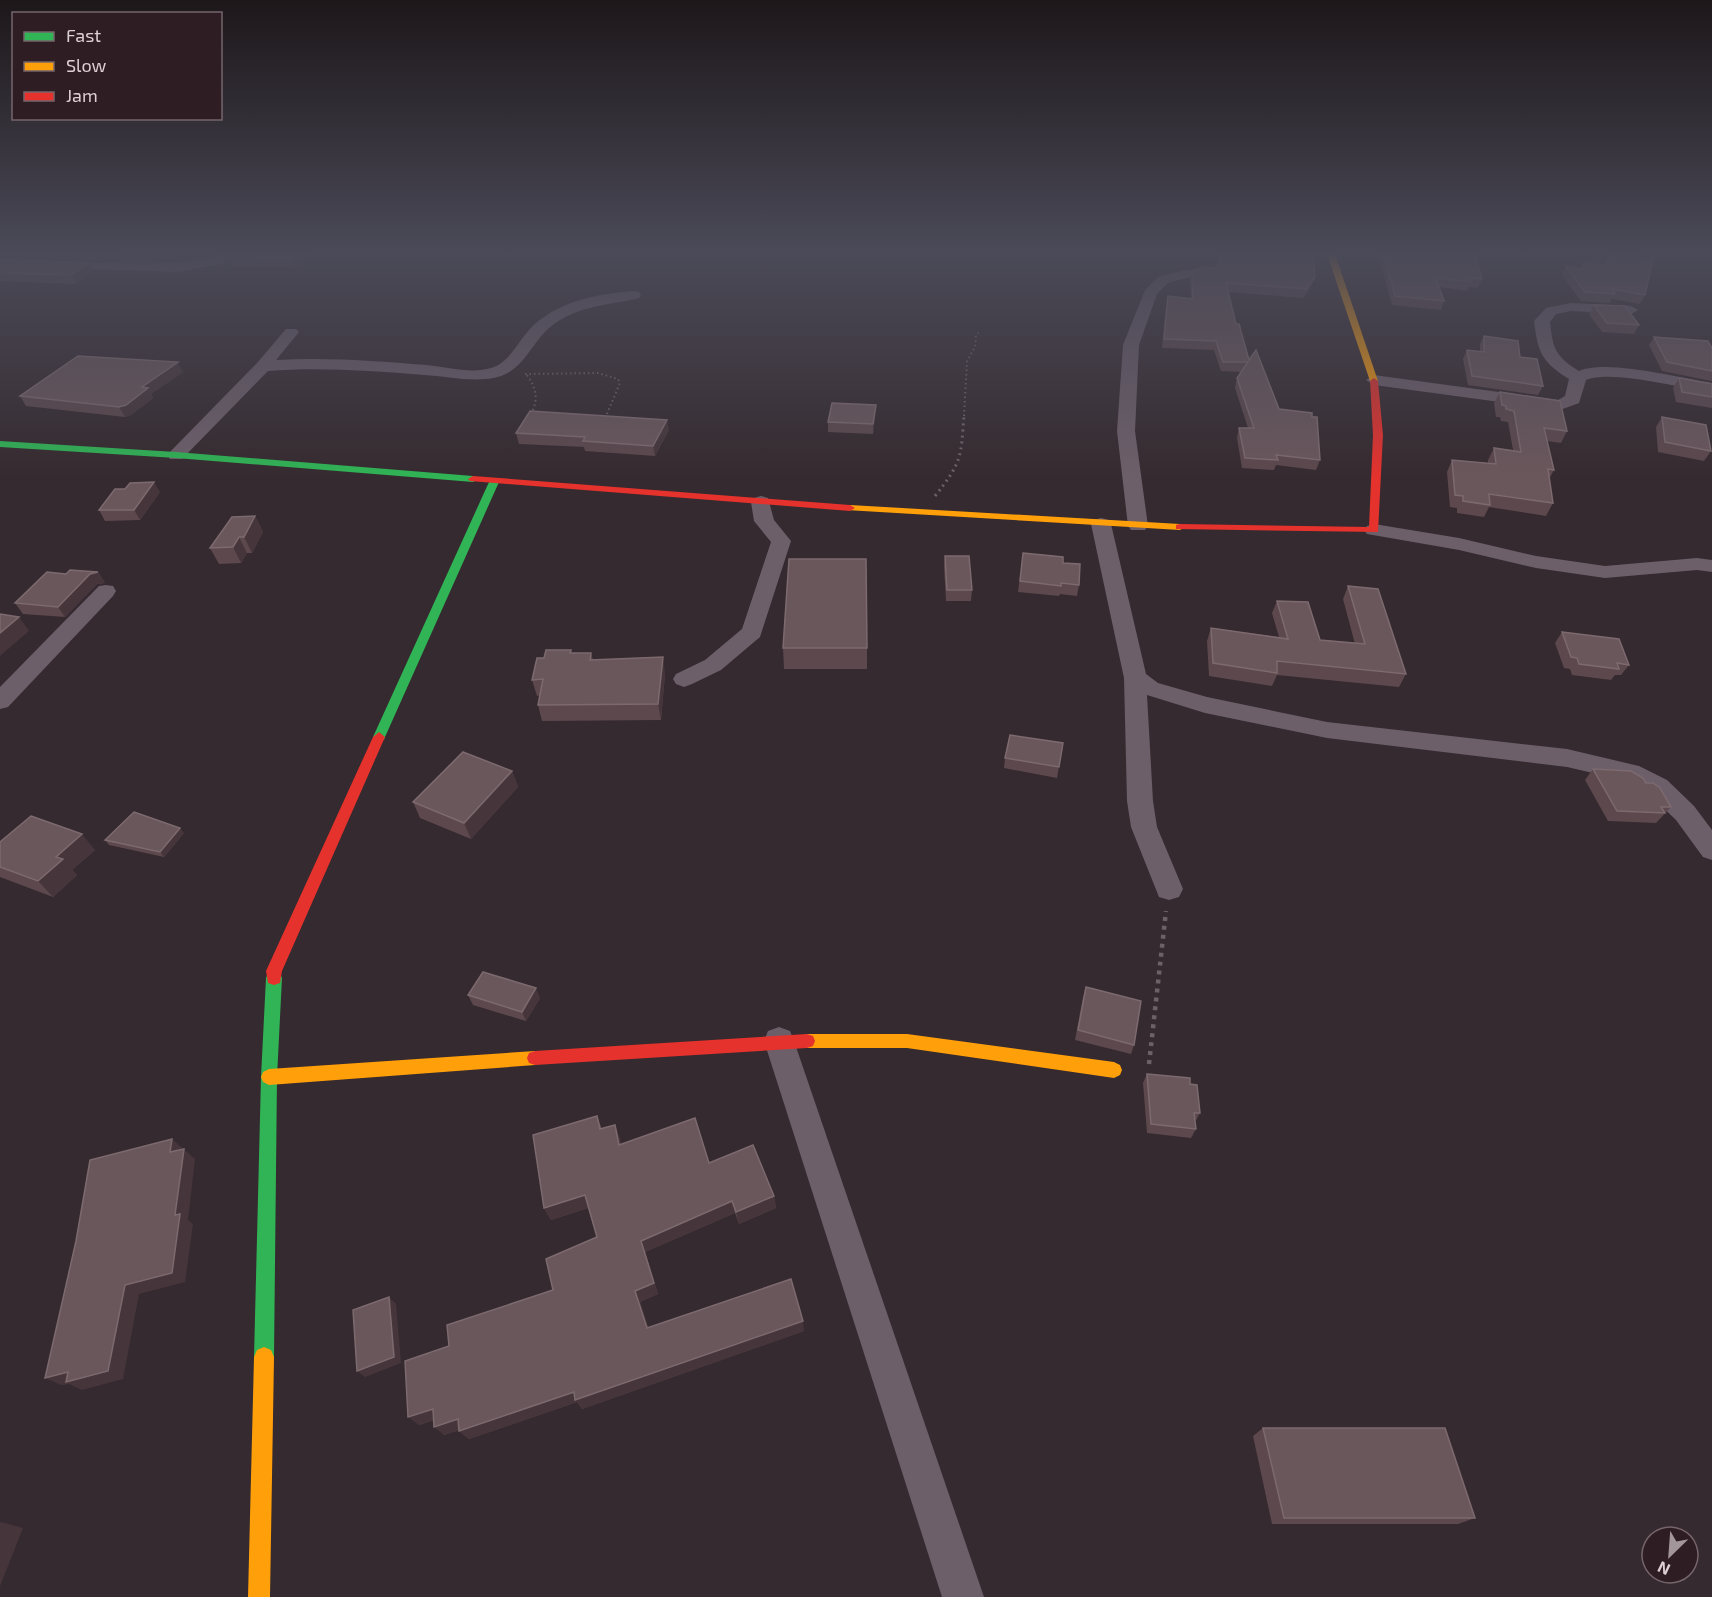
<svg xmlns="http://www.w3.org/2000/svg" width="1712" height="1597" font-family="'Exo 2',sans-serif">
<rect width="100%" height="100%" fill="#352a2f"/>
<g fill="none" stroke-linecap="round" stroke-linejoin="round">
<!-- path-far2 -->
<g stroke="#6c6169" stroke-width="2" stroke-dasharray="1.5 3" stroke-linecap="butt">
<path d="M525 374 598 373 618 379 620 383 606 416"/>
<path d="M527 375C536 388 539 399 531 414"/>
<path d="M964 416 967 361 975 347 976 335 980 331"/>
</g>
<!-- path-far1 -->
<g stroke="#6c6169" stroke-width="3" stroke-dasharray="2 4" stroke-linecap="butt">
<path d="M605 418 606 415"/>
<path d="M935 496C962 462 961 457 964 415"/>
</g>
<!-- path -->
<path stroke="#6c6169" stroke-width="4.5" stroke-dasharray="4 5" stroke-linecap="butt" d="M1149 1064 1166 911"/>
<!-- street -->
<g fill="#6d5f6a" fill-rule="evenodd">
<path d="M218 254H234L221 264 178 272 0 266V258C42 259 188 272 218 254Z"/>
<path d="M1189 269 1196 273 1194 276 1168 283 1157 294 1139 345 1135 431 1148 526 1145 530H1131L1128 526 1117 431 1123 345 1145 290 1158 277Z"/>
<path d="M634 291 639 292 641 295 639 298C607 306 576 305 549 328 532 343 524 368 501 376 476 384 449 376 424 375 372 371 320 367 268 371L182 459H170L167 455 257 363 286 329H296L299 332 276 360C326 357 377 361 427 365 447 367 471 374 491 368 509 363 517 343 529 330 556 301 597 294 634 291Z"/>
<path d="M1571 303 1631 306 1638 310 1631 314 1571 311 1556 314 1550 322C1553 349 1555 356 1579 371 1607 359 1679 378 1712 383V393C1683 388 1610 369 1586 380L1579 403 1560 410 1374 385 1366 380 1374 375 1558 400 1565 396 1569 379C1542 362 1538 353 1534 321L1546 308Z"/>
<path d="M761 496 768 498 774 520 791 541 760 637 721 670 692 684 684 687 676 684 673 679 676 674 705 660 742 629 771 542 754 521 751 502 754 498Z"/>
<path d="M1101 518 1108 520 1111 524 1146 674 1158 683 1207 697 1327 722 1567 749 1639 766 1667 780 1694 806 1712 830V860L1703 857 1676 820 1649 794 1623 780 1567 767 1327 738 1205 713 1147 695 1153 801 1157 827 1183 889 1179 897 1169 900 1159 897 1131 827 1127 801 1124 678 1091 524 1094 520Z"/>
<path d="M1374 524 1459 538 1536 556 1605 566 1697 558 1712 560V572L1697 570 1605 578 1536 568 1459 550 1367 534 1364 530 1367 526Z"/>
<path d="M106 585 113 586 116 591 113 596 8 707 0 709V687L99 586Z"/>
<path d="M779 1027 790 1031 794 1041 984 1597H942L764 1041 768 1031Z"/>
</g>
<!-- fast -->
<g fill="#30b455" fill-rule="evenodd">
<path d="M0 441 176 452 473 476 478 479 473 482 176 458 0 447Z"/>
<path d="M494 479 499 482 385 737 384 740H374L373 737 489 482Z"/>
<path d="M274 971 280 973 282 978 277 1077 274 1357 271 1364 264 1367 257 1364 254 1357 261 1077 266 978 268 973Z"/>
</g>
<!-- slow -->
<g fill="#ff9f0a" fill-rule="evenodd">
<path d="M1327 254H1335L1378 381 1377 383 1370 381Z"/>
<path d="M850 505 1180 524 1185 527 1180 530 846 510V506Z"/>
<path d="M807 1034H907L1114 1062 1120 1065 1122 1070 1120 1075 1114 1078 907 1048H807L801 1046 799 1041 801 1036Z"/>
<path d="M535 1051 541 1053 543 1058 541 1063 535 1065 269 1085 263 1082 261 1077 263 1072 269 1069Z"/>
<path d="M264 1347 271 1350 274 1357 270 1597H248L254 1357 257 1350Z"/>
</g>
<!-- jam -->
<g fill="#e5322d" fill-rule="evenodd">
<path d="M1374 378 1378 381 1383 435 1378 532 1176 529V525L1180 524 1369 527 1373 435 1370 381Z"/>
<path d="M473 476 850 505 855 508 850 511 470 481 468 479Z"/>
<path d="M379 732 385 737 282 971 280 983 274 985 268 983 266 971 373 737Z"/>
<path d="M807 1034 813 1036 815 1041 813 1046 807 1048 535 1065 529 1063 527 1058 529 1053 535 1051Z"/>
</g>
</g>
<!-- wall -->
<g fill="#5c484d">
<path d="M0 254H117L108 261 0 256Z"/>
<path d="M310 254 296 267 233 266 230 257Z"/>
<path d="M1218 254H1313L1312 286 1304 298 1228 292 1236 324 1249 360 1279 409 1320 460 1316 470 1276 465 1274 470 1242 468 1237 438 1239 428H1248L1235 388 1237 378 1242 372 1221 371 1214 350 1162 348 1166 305 1168 296 1191 299 1190 280 1192 271 1216 268Z"/>
<path d="M1378 254H1475L1482 279 1478 288 1469 287 1467 291 1439 287 1444 301 1441 310 1392 305Z"/>
<path d="M1609 254 1645 295 1640 304 1612 299 1610 303 1581 301 1562 275 1566 266 1581 269 1584 262 1604 266Z"/>
<path d="M0 260 94 271 76 284 0 281Z"/>
<path d="M1594 305 1639 325 1634 334 1602 332 1589 314Z"/>
<path d="M1484 336 1520 357 1543 386 1538 395 1468 385 1463 359 1467 350 1480 351V344Z"/>
<path d="M1654 337 1712 348V381L1662 371 1649 345Z"/>
<path d="M183 372 151 394 153 398 131 415 125 417 26 406 20 396Z"/>
<path d="M1679 378 1712 384V408L1676 402 1673 388Z"/>
<path d="M1500 392 1567 431 1561 443 1547 441 1554 470 1549 479 1553 503 1546 516 1489 507 1484 517 1457 513V508L1450 507 1447 472 1452 460 1488 463V460L1494 448 1513 450 1508 422 1501 421 1500 417H1496L1494 403Z"/>
<path d="M875 415 873 434 828 432V422Z"/>
<path d="M1662 417 1711 451 1704 461 1658 452 1656 427Z"/>
<path d="M669 430 655 456 585 451 584 447 519 444 516 433Z"/>
<path d="M160 492 140 520 105 521 99 510Z"/>
<path d="M255 516 263 532 252 553H247L241 563 219 564 210 548Z"/>
<path d="M1023 553 1063 563 1079 585 1077 596 1060 594 1059 596 1018 592Z"/>
<path d="M945 556 972 590 971 601H946L944 567Z"/>
<path d="M98 572 105 583 97 584 65 617 23 614 15 603 66 574Z"/>
<path d="M1348 586 1406 674 1399 687 1277 675 1272 686 1209 676 1207 641 1211 628 1279 637 1272 613 1277 601 1320 640 1355 644 1343 599Z"/>
<path d="M1562 632 1629 665 1621 675H1615L1611 680 1572 675 1570 669 1564 668 1555 643Z"/>
<path d="M783 648H867V669H784Z"/>
<path d="M571 650 572 653H591L593 660 665 674 661 720 542 721 538 705 540 695 537 696 532 680 544 658Z"/>
<path d="M1063 743 1057 778 1004 768 1005 758Z"/>
<path d="M1593 769 1646 783 1671 807 1656 823 1608 821 1585 780Z"/>
<path d="M512 771 518 787 471 839 420 818 413 802Z"/>
<path d="M184 833 164 857 109 845 105 840Z"/>
<path d="M0 842 95 850 72 870 77 875 53 897 0 877Z"/>
<path d="M1086 987 1134 1045 1131 1054 1075 1040 1083 997Z"/>
<path d="M468 995 540 998 526 1021 473 1005Z"/>
<path d="M1147 1074 1200 1113 1195 1122 1196 1129 1191 1138 1147 1133 1143 1083Z"/>
<path d="M597 1116 602 1129 615 1125 621 1144 709 1163 774 1196 776 1208 739 1224 735 1213 645 1252 658 1294 640 1302 648 1327 804 1331 582 1409 577 1402 469 1439 459 1431V1430L444 1435 434 1420 419 1425 449 1346 553 1290 597 1237 588 1208 551 1220 544 1208Z"/>
<path d="M1263 1428 1475 1518 1458 1524H1272L1253 1436Z"/>
</g>
<!-- shaded-wall -->
<g fill="#46363b">
<path d="M105 254H117L108 261Z"/>
<path d="M297 254H310L296 267 292 258Z"/>
<path d="M89 263 94 271 76 284 71 275Z"/>
<path d="M1315 277 1312 286 1304 298 1307 289Z"/>
<path d="M178 362 183 372 151 394 153 398 131 415 125 417 119 407 142 387Z"/>
<path d="M876 405 875 415 873 434V424Z"/>
<path d="M667 420 669 430 655 456 653 446Z"/>
<path d="M154 482 160 492 140 520 134 510Z"/>
<path d="M255 516 263 532 252 553 244 537Z"/>
<path d="M239 537 247 553 241 563 233 547Z"/>
<path d="M98 572 105 583 97 584 65 617 58 607 90 574Z"/>
<path d="M19 617 29 631 0 656V633Z"/>
<path d="M663 657 665 674 661 720 658 704Z"/>
<path d="M512 771 518 787 471 839 464 823Z"/>
<path d="M180 828 184 833 164 857 160 852Z"/>
<path d="M82 834 95 850 72 870 77 875 53 897 38 881 56 857Z"/>
<path d="M536 988 540 998 526 1021 522 1012Z"/>
<path d="M615 1125 620 1138 624 1157 619 1145Z"/>
<path d="M172 1139 195 1159 188 1220 193 1224 185 1282 139 1294 123 1379 82 1390 69 1384 61 1385 45 1378 125 1285 175 1215 170 1152Z"/>
<path d="M585 1195 591 1207 551 1220 544 1208Z"/>
<path d="M774 1196 776 1208 739 1224 736 1212Z"/>
<path d="M732 1201 735 1213 645 1252 658 1294 640 1302 652 1338 647 1328 635 1291 641 1241Z"/>
<path d="M389 1297 396 1304 401 1363 365 1377 357 1371Z"/>
<path d="M803 1321 804 1331 582 1409 577 1402 469 1439 459 1431 574 1392Z"/>
<path d="M433 1409 443 1417 419 1425 408 1417Z"/>
<path d="M458 1419 468 1427 444 1435 434 1427Z"/>
<path d="M1 1522 23 1528 0 1586V1523Z"/>
</g>
<!-- building -->
<g fill="#6a575c" stroke="#7c6a6f" stroke-width="1.5">
<path d="M234 254H297L292 258 230 257Z"/>
<path d="M1219 254H1313L1315 277 1307 289 1226 283 1236 324H1239L1249 360 1256 350 1279 409 1312 413V417H1317L1320 460 1276 455 1278 460 1245 458 1239 428H1254L1237 378 1248 362H1223L1216 341 1164 339 1168 296 1193 299 1192 271 1202 267 1217 268Z"/>
<path d="M1383 254H1475L1482 279 1470 278 1471 282 1436 278 1444 301 1395 296Z"/>
<path d="M1609 254H1620L1653 260 1645 295 1612 289 1615 294 1585 292 1566 266 1582 269 1584 262 1605 266Z"/>
<path d="M0 260 89 263 71 275 0 273Z"/>
<path d="M1594 305 1625 306 1639 325 1607 323Z"/>
<path d="M1484 336 1518 341 1520 357 1537 359 1543 386 1472 376 1467 350 1484 352Z"/>
<path d="M1654 337 1708 341 1712 348V371L1667 362Z"/>
<path d="M78 356 178 362 142 387 148 388 126 405 119 407 20 396Z"/>
<path d="M1679 378 1712 384V397L1682 392Z"/>
<path d="M1500 392 1560 401 1567 431 1544 428 1554 470 1548 469 1553 503 1489 494 1490 505 1463 501V496L1455 495 1452 460 1496 464 1494 448 1521 452 1514 411 1506 409V406L1502 405Z"/>
<path d="M832 403 876 405 873 424 828 422Z"/>
<path d="M530 411 667 420 653 446 583 441 585 437 516 433Z"/>
<path d="M1662 417 1706 425 1711 451 1665 442Z"/>
<path d="M154 482 134 510H99L115 489H125L130 483Z"/>
<path d="M255 516 244 537H239L233 547 210 548 232 517Z"/>
<path d="M1023 553 1063 557V563L1080 564 1079 585 1061 583V586L1020 581Z"/>
<path d="M945 556H969L972 590H947Z"/>
<path d="M789 559H866L867 648H783Z"/>
<path d="M70 570 98 572 90 574 58 607 15 603 47 572 66 574Z"/>
<path d="M1348 586 1378 589 1406 674 1277 661V673L1213 663 1211 628 1288 639 1277 601 1308 602 1320 640 1365 644Z"/>
<path d="M0 614 19 617 0 633Z"/>
<path d="M1562 632 1619 639 1629 665 1617 663 1619 669 1579 664 1577 658 1571 657Z"/>
<path d="M546 650H571L570 653H591L590 660 663 657 658 704 538 705 543 679 532 680 537 658H544Z"/>
<path d="M1010 735 1063 743 1059 767 1005 758Z"/>
<path d="M463 752 512 771 464 823 413 802Z"/>
<path d="M1593 769 1631 771 1643 778 1646 783H1653L1660 788 1671 807H1661L1665 813 1617 811Z"/>
<path d="M134 812 180 828 160 852 105 840Z"/>
<path d="M31 816 82 834 56 857 63 859 38 881 0 867V842Z"/>
<path d="M483 972 536 988 522 1012 468 995Z"/>
<path d="M1086 987 1141 1001 1134 1045 1078 1030Z"/>
<path d="M1147 1074 1190 1078V1084L1197 1085 1200 1113H1194L1196 1129 1151 1124Z"/>
<path d="M597 1116 600 1129 615 1125 619 1145 695 1118 709 1163 753 1145 774 1196 736 1212 732 1201 641 1241 654 1283 635 1291 647 1328 791 1279 803 1321 575 1400 574 1392 459 1431 458 1419 434 1427 433 1409 408 1417 405 1361 449 1346 447 1325 553 1290 546 1259 597 1237 585 1195 544 1208 533 1135Z"/>
<path d="M172 1139 170 1152 184 1149 175 1215 180 1214 172 1273 125 1285 108 1371 66 1382 68 1372 45 1378 76 1241 90 1160Z"/>
<path d="M389 1297 394 1357 357 1371 353 1310Z"/>
<path d="M1263 1428H1445L1475 1518H1284Z"/>
</g>
<!-- sky -->
<linearGradient id="sky" x2="0" y2="1"><stop stop-color="#1d171a"/><stop offset="0.53" stop-color="#4b4a58"/><stop offset="1" stop-color="#4b4a58" stop-opacity="0"/></linearGradient>
<rect width="1712" height="478" fill="url(#sky)"/>
<!-- legend -->
<rect x="12" y="12" width="210" height="108" fill="#2f1d24" stroke="#75656b" stroke-width="1.5"/>
<rect x="24" y="32" width="30" height="9" fill="#30b455" stroke="#75656b" stroke-width="1.5"/>
<text x="66" y="42" font-size="18" fill="#ddd0d5">Fast</text>
<rect x="24" y="62" width="30" height="9" fill="#ff9f0a" stroke="#75656b" stroke-width="1.5"/>
<text x="66" y="72" font-size="18" fill="#ddd0d5">Slow</text>
<rect x="24" y="92" width="30" height="9" fill="#e5322d" stroke="#75656b" stroke-width="1.5"/>
<text x="66" y="102" font-size="18" fill="#ddd0d5">Jam</text>
<!-- north arrow -->
<g transform="translate(1670 1555) rotate(205)"><circle r="28" fill="#2f1d24" stroke="#75656b" stroke-width="1.5"/>
<path d="M0-4.5L10 22L0 15L-10 22Z" fill="#a2969b"/>
<text y="-9" font-size="16" font-weight="bold" text-anchor="middle" fill="#ddd0d5">N</text>
</g>
</svg>
